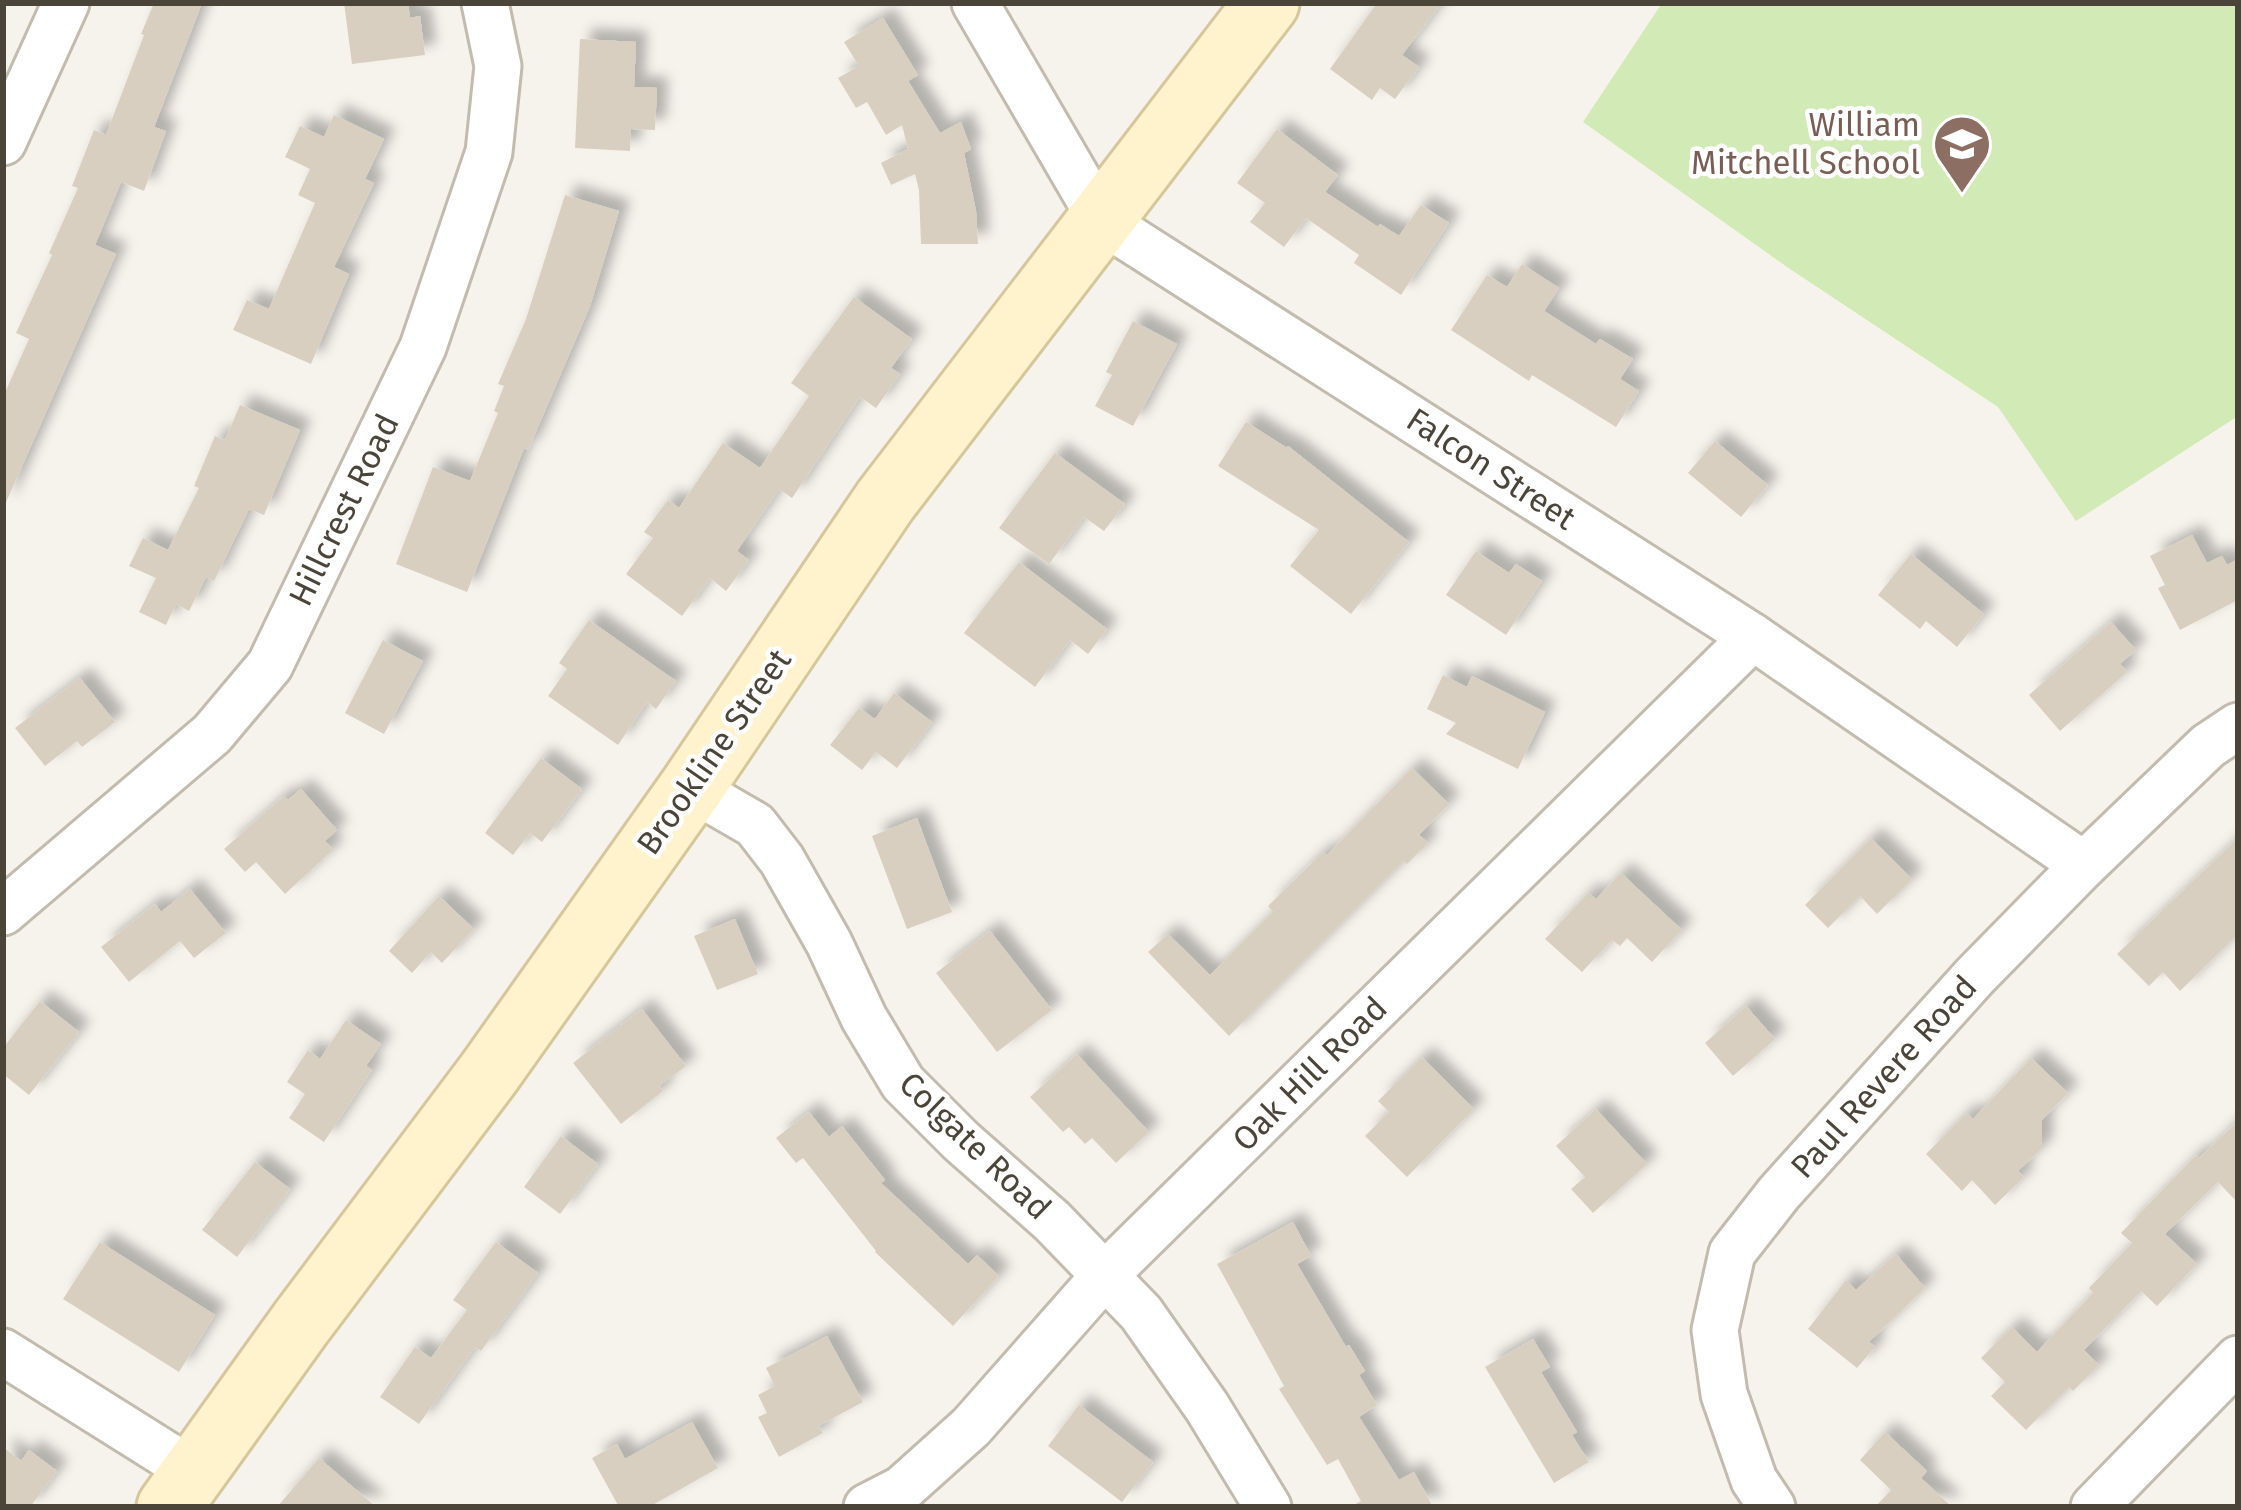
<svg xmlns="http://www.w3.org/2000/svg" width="2241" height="1510" font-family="'Fira Sans',sans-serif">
<defs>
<filter id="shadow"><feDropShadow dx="11" dy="-11" stdDeviation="6" flood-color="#0004"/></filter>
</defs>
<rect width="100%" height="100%" fill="#f6f3ec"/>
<!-- green -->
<path fill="#d2eab5" d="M1662 3H2238V416L2076 521 1998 407 1787 267 1583 122Z"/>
<!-- building -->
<g fill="#d8cfc1" filter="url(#shadow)">
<path d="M154 3H202L154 127 166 131 144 191 121 182 95 245 116 254 3 509V397L29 339 16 333 52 255 49 253 78 188 72 186 94 130 106 135 144 35 141 34Z"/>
<path d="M344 3H408L410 18 420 16 425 55 352 64Z"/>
<path d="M1377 3H1441L1402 55 1419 67 1395 99 1380 88 1372 100 1330 69Z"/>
<path d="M883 18 918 75 908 81 940 133 961 122 971 149 964 153 976 211 978 244H921L919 190 915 174 891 185 881 163 908 149 902 125 886 135 867 102 856 108 838 78 859 66 844 42Z"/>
<path d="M580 39 636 42 634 87 657 88 655 130 631 129 630 151 575 148Z"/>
<path d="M334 115 384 139 365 179 374 183 334 267 349 274 311 364 233 330 247 300 269 309 315 203 298 195 310 169 285 157 300 126 324 137Z"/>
<path d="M1277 129 1338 175 1325 192 1378 227 1380 224 1399 236 1421 205 1449 223 1401 295 1354 263 1359 255 1306 218 1284 247 1250 222 1265 203 1237 183Z"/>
<path d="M565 195 619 211 590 306 528 450 524 448 467 592 396 564 433 467 470 481 498 413 494 411 504 386 498 384 526 319Z"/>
<path d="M1522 264 1559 288 1544 311 1596 344 1600 339 1633 359 1620 379 1639 391 1616 427 1532 375 1529 381 1451 330 1487 275 1507 287Z"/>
<path d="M854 297 912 339 891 368 900 374 876 408 860 397 792 498 779 489 737 551 749 560 726 591 710 578 682 616 626 574 653 538 644 532 668 500 679 508 723 443 760 468 809 396 791 383Z"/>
<path d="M1133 321 1177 344 1133 426 1095 406 1112 375 1106 372Z"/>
<path d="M240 405 300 430 264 515 249 509 214 581 206 577 189 611 176 604 166 625 139 612 156 578 129 566 143 538 168 550 199 488 194 486 215 436 225 440Z"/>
<path d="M1246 422 1287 448 1288 446 1409 542 1351 614 1290 566 1319 530 1218 466Z"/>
<path d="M1715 441 1768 485 1741 517 1688 473Z"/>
<path d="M1055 453 1125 504 1104 531 1084 517 1049 564 999 528Z"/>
<path d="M2192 535 2207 563 2222 556 2227 565 2238 559V600L2180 630 2158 588 2165 585 2150 556Z"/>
<path d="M1476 551 1509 573 1516 564 1542 581 1506 635 1446 595Z"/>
<path d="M1911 554 1984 614 1957 647 1926 621 1920 629 1878 595Z"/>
<path d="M1019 562 1107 629 1088 654 1070 640 1035 687 964 633Z"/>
<path d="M589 620 676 681 656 709 647 702 618 745 548 696 567 669 559 663Z"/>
<path d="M2111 622 2136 650 2120 664 2127 672 2060 731 2029 695Z"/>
<path d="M383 640 423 661 384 734 345 713Z"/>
<path d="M1443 675 1467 687 1472 676 1545 712 1518 769 1446 734 1456 723 1427 709Z"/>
<path d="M80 678 115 722 82 747 77 741 45 766 15 728Z"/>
<path d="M894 693 932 722 897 768 876 752 862 770 830 745 859 708 875 719Z"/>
<path d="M541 758 582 789 542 842 530 833 513 855 485 833Z"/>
<path d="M1412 768 1449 804 1419 835 1428 843 1407 864 1404 861 1229 1036 1148 952 1168 934 1210 975 1273 912 1268 906 1323 852 1326 856Z"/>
<path d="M301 789 337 830 325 841 333 850 285 894 256 862 245 872 224 849 284 796 288 800Z"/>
<path d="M917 818 952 912 907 929 872 836Z"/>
<path d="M1871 838 1912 879 1877 914 1860 896 1828 928 1805 905Z"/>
<path d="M2238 838V934L2180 991 2163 972 2149 986 2117 954Z"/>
<path d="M1621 873 1682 930 1652 962 1627 938 1620 946 1612 940 1582 972 1545 939 1588 893 1596 899Z"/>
<path d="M190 889 226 933 194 958 180 941 129 982 101 947 155 904 161 912Z"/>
<path d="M439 896 474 929 442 963 431 952 412 973 389 951Z"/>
<path d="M735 919 758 974 717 990 694 936Z"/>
<path d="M990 931 1052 1010 997 1052 936 973Z"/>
<path d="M40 1001 79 1032 29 1095 3 1074V1048Z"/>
<path d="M1746 1006 1775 1039 1733 1076 1705 1043Z"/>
<path d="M642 1009 686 1066 659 1086 663 1091 621 1124 573 1063Z"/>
<path d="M346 1020 381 1044 366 1066 372 1070 324 1142 289 1118 305 1094 287 1082 308 1050 320 1059Z"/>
<path d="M1077 1054 1149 1132 1116 1163 1092 1138 1085 1144 1069 1127 1063 1132 1030 1097Z"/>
<path d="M1422 1057 1474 1109 1407 1177 1365 1136 1389 1112 1378 1101Z"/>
<path d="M2031 1058 2068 1093 2042 1120V1148L2018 1171 2024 1177 1995 1205 1972 1180 1962 1191 1926 1154 1967 1113 1973 1119Z"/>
<path d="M1596 1109 1647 1164 1593 1213 1571 1189 1585 1177 1556 1146Z"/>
<path d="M809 1112 829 1137 842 1126 885 1180 881 1183 968 1264 977 1255 999 1276 953 1326 875 1252 876 1251 803 1158 796 1163 776 1138Z"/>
<path d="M2238 1121V1203L2218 1182 2165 1234 2197 1264 2157 1306 2141 1291 2084 1350 2099 1365 2073 1391 2069 1387 2026 1430 1991 1396 2005 1382 1981 1358 2012 1327 2037 1352 2093 1293 2089 1288 2132 1243 2121 1233 2196 1155 2199 1158Z"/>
<path d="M561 1136 598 1164 560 1214 524 1187Z"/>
<path d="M255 1162 290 1189 237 1257 202 1230Z"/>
<path d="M1293 1222 1311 1256 1297 1264 1346 1347 1349 1345 1365 1371 1359 1375 1377 1405 1359 1417 1399 1480 1414 1472 1433 1507H1350L1361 1501 1338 1459 1327 1465 1279 1389 1284 1386 1217 1264Z"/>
<path d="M100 1242 215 1315 179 1372 63 1299Z"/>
<path d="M496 1242 538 1273 481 1351 475 1347 419 1424 380 1397 415 1347 431 1358 467 1310 453 1300Z"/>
<path d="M1896 1254 1925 1288 1869 1342 1875 1347 1857 1368 1808 1329 1846 1280 1856 1290Z"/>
<path d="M827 1336 863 1402 818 1426 823 1433 779 1457 758 1417 767 1413 758 1395 775 1386 766 1368Z"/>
<path d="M1533 1339 1550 1367 1541 1372 1577 1432 1572 1435 1589 1462 1554 1483 1485 1367Z"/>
<path d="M1079 1405 1153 1462 1122 1502 1048 1446Z"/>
<path d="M692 1422 718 1468 649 1507H619L592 1458 617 1444 625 1459Z"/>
<path d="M1885 1432 1927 1471 1921 1478 1952 1507H1875L1891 1490 1860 1460Z"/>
<path d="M3 1447 21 1461 29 1450 57 1471 30 1507H3Z"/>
<path d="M319 1458 376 1507H277Z"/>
</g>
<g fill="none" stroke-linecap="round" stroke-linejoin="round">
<!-- street casing -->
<g stroke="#c2bbae" stroke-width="51">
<g id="street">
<path d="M975 3 1102 221 1753 637 2084 865"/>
<path d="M3 142 66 3"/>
<path d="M691 788 755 825 782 860 829 943 864 1018 903 1083 961 1141 1052 1221 1141 1313 1207 1407 1268 1507"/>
<path d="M3 912 212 734 270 665 423 347 489 152 498 66 485 3"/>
<path d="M3 1352 194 1472"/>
<path d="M867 1507 902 1489 971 1427 1106 1274 1753 637"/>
<path d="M1772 1507 1754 1480 1724 1394 1715 1330 1732 1253 1779 1193 1975 976 2084 865 2208 746 2238 726"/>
<path d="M2094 1507 2238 1359"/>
</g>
</g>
<!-- secondary casing -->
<g stroke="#d6c79b" stroke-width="69">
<path id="secondary" d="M169 1507 301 1323 489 1073 691 788 885 501 1267 3"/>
</g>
<!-- street -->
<use href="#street" stroke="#fff" stroke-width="45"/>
<!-- secondary -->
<use href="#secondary" stroke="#fff3cd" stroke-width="63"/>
</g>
<!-- icons -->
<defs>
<g id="school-pin" transform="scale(3)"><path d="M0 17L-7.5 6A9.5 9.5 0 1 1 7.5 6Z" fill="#8d6e63" stroke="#fff"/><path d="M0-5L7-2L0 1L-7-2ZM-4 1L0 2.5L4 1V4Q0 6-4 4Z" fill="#fff"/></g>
</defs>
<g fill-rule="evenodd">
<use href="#school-pin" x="1962" y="144"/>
</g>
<g text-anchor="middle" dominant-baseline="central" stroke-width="9" stroke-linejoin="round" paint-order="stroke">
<!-- education labels -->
<g font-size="33" fill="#785e54" stroke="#fff" text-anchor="end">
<text x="1920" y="125">William<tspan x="1920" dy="38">Mitchell School</tspan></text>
</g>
<!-- street labels -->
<g font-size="33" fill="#4b4439" stroke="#fff">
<text transform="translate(1491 469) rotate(33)">Falcon Street</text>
<text transform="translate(344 510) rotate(-64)">Hillcrest Road</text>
<text transform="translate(714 752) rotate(-55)">Brookline Street</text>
<text transform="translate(1310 1074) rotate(-45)">Oak Hill Road</text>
<text transform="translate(1884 1077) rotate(-48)">Paul Revere Road</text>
<text transform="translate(975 1146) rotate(44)">Colgate Road</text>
</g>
</g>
<!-- border -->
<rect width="2241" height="1510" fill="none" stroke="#4b4439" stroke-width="12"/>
</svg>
